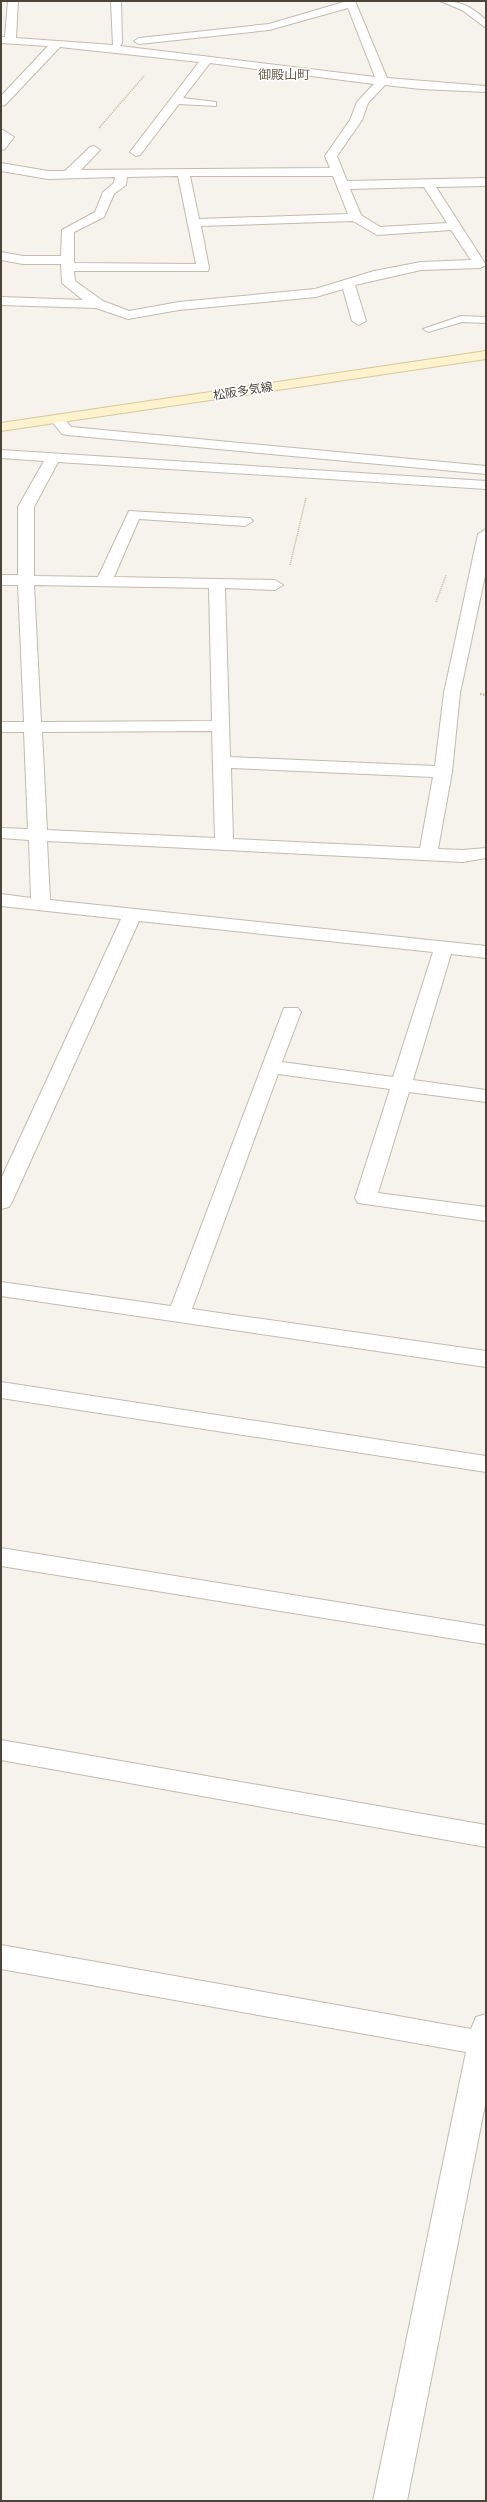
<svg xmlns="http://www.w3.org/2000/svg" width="487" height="2502" font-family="Figtree,'Noto Sans JP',sans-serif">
<rect width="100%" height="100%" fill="#f6f3ec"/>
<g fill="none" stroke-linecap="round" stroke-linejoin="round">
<!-- service casing -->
<g stroke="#c2bbae" stroke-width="2">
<path id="service" d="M461 316 486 317V323L462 322 428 332 423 329Z"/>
</g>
<!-- minor casing -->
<g stroke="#c2bbae" stroke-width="2">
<g id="minor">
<path d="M8 1H18L16 38 113 45 111 1H121L122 43 120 46 375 77 348 8 269 30 139 44 134 41 139 38 269 24 347 1H355L387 78 486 86V92L421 89 385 85 368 103 362 120 337 156 347 181 486 178V186L436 187 486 265 480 268 421 270 355 285 366 321 359 325 352 321 343 289 316 297 179 310 128 319 96 308 1 305V297L83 300 62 283 61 264H23L1 260V252L23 256H61L62 230 95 212 103 192 114 183 115 177 48 179 1 171V163L48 171H65L90 147 94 146 100 150 81 170 330 168 325 156 350 120 357 102 374 84 210 63 183 98 216 102V106L179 104 140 155 136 156 130 152 199 62 60 47 5 105 1 106V96L48 46 1 43V37H5ZM178 176 196 264 74 263V232L104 217 114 194 126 185 127 177ZM190 176H333L348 214 199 219ZM424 187 447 223 380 227 361 215 350 189ZM353 221 377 235 451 230 471 260 421 262 374 271 315 289 179 302 129 311 103 301 75 281 74 271H208L209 268 201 226Z"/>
<path d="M440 1C460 1 471 6 486 20V28L462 10Z"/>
<path d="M1 129 14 137 5 149 1 150Z"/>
<path d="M57 415 62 416 71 427 486 466V474L67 435 62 434 50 419Z"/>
<path d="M1 450 486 481V489L58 462 34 507V576L98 577 129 511 250 518 253 521 245 526 139 519 114 577 275 580 283 585 275 590 225 588 230 757 435 766 444 693 478 534 486 529V571L460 693 452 772 438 849 463 850 486 848V858L463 862 47 841 50 900 486 946V958L451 954 413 1080 486 1090V1102L409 1092 378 1193 486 1207V1221L358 1203 355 1198 390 1089 278 1074 192 1309 486 1351V1367L1 1296V1282L171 1306 284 1008H298L301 1012 282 1062 393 1077 433 952 139 921 12 1202 9 1207 1 1209V1179L121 919 1 906V894L31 898 29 840 1 838V828L28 829 24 732H1V722H24L18 585H1V575H18V507L44 461 1 458ZM34 585 209 588 212 721 41 722ZM212 731 215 838 47 830 42 732ZM231 768 433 777 420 848 233 839Z"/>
<path d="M1 1382 486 1456V1472L1 1398Z"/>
<path d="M1 1548 486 1626V1644L1 1566Z"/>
<path d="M1 1740 486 1825V1847L1 1760Z"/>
<path d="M1 1945 471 2029 476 2017 486 2014V2100L407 2501H373L466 2052 1 1969Z"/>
</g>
</g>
<!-- secondary casing -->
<g stroke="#d6c79b" stroke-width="2">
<path id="secondary" d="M486 351V359L1 431V423Z"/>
</g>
<!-- path-far1 -->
<g stroke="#c4b79f" stroke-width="1.5" stroke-dasharray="1 1" stroke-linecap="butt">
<path d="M99 128 144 76"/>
<path d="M290 565 306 498"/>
<path d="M436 602 446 575"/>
</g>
<!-- path -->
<path stroke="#c4b79f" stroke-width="2" stroke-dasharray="1.5 1.5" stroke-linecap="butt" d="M480 694 486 695"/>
<!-- service -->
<use href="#service" fill="#fff" fill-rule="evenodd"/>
<!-- minor -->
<use href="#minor" fill="#fff" fill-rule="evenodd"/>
<!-- secondary -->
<use href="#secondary" fill="#fff3cd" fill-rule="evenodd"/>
</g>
<g text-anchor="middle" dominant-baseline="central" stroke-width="3" stroke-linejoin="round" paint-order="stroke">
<!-- far-street labels -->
<g font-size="12" fill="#4b4439" stroke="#fff">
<text transform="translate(243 391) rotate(-9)">松阪多気線</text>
</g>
<!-- far-quarter labels -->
<g font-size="13" fill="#6e6250" stroke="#fff">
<text x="284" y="74">御殿山町</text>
</g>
</g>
<!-- border -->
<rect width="487" height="2502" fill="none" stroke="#4b4439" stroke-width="4"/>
</svg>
